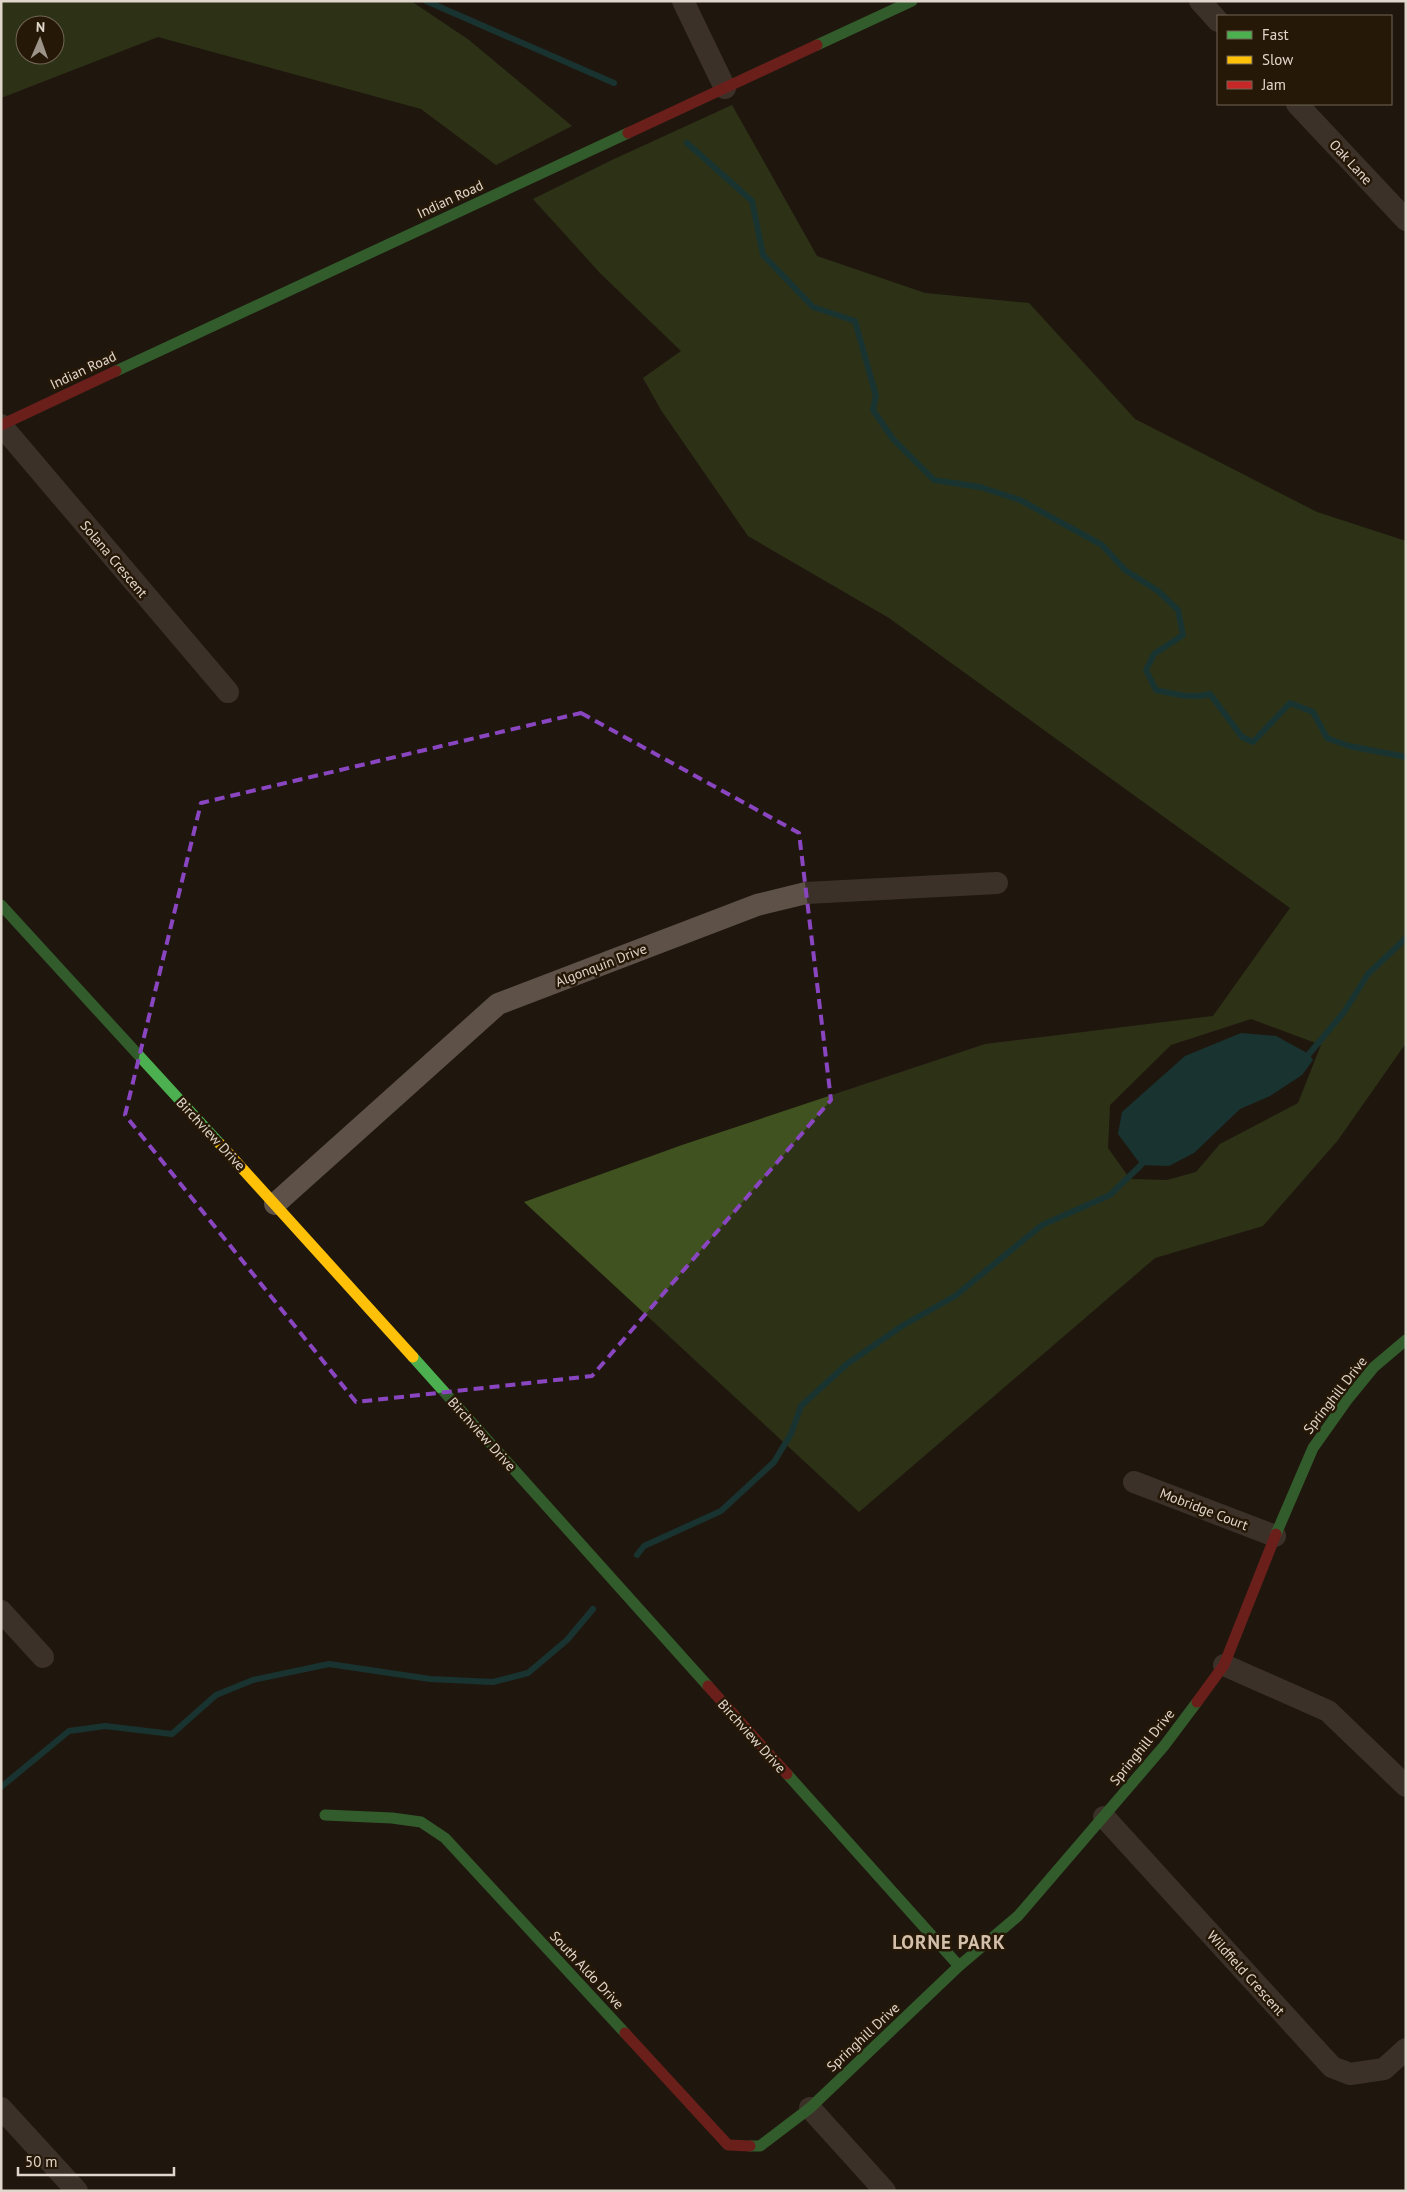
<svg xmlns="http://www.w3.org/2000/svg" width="1407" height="2192" font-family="'PT Sans',sans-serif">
<rect width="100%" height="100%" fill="#1f170e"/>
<!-- forest -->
<g fill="#3f5220" fill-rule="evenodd">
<path d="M1 1H411L469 40 572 126 496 165 421 109 158 37 1 98ZM25 25H55V55H25Z"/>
<path d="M732 105 817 256 925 293 1029 303 1135 419 1317 512 1406 541V1043L1338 1140 1263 1226 1155 1258 859 1512 524 1202 682 1145 985 1044 1213 1016 1290 908 889 618 748 536 661 410 643 378 681 351 600 273 533 199 612 160ZM1251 1019 1321 1045 1298 1103 1220 1144 1196 1172 1167 1180 1130 1179 1108 1148 1110 1105 1171 1045Z"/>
</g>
<!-- water -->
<path fill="#12555c" d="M1241 1033 1276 1036 1309 1054 1313 1060 1302 1075 1270 1096 1240 1109 1194 1153 1169 1166 1141 1165 1118 1134 1122 1112 1185 1056Z"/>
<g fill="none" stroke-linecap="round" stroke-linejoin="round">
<!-- stream -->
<g stroke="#12555c" stroke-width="6">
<path d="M426 1 614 83"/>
<path d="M687 143 752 201 763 255 813 307 855 321 876 396 873 410 893 439 934 480 980 487 1020 500 1102 545 1125 570 1158 591 1178 610 1183 635 1154 654 1146 670 1156 690C1175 694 1190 699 1210 694L1242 737 1253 742 1290 703 1313 712 1327 738 1349 746 1406 757"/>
<path d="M1309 1054 1344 1012 1368 974 1406 938"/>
<path d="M637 1555 644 1546 721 1511 774 1462 791 1434 801 1406 847 1364 902 1326 955 1296 1042 1225 1110 1195 1141 1165"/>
<path d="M1 1787 69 1731 105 1726 172 1734 216 1695 253 1680 329 1664 430 1679 493 1682 528 1673 567 1640 593 1609"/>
</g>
<!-- street -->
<g stroke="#5e5148" stroke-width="22">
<path d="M683 1 725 88"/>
<path d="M1200 1 1218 21"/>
<path d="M1297 104 1406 220"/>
<path d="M1 425 228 692"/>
<path d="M275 1204 498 1004 757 905 806 893 997 883"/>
<path d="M1134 1482 1275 1536"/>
<path d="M1 1611 43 1657"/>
<path d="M1224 1665 1328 1711 1406 1786"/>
<path d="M1104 1817 1332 2067 1350 2074 1384 2069 1406 2049"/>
<path d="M1 2108 77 2191"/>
<path d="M810 2108 885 2191"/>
</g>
<!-- fast -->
<g stroke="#4caf50" stroke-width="11">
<path d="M817 45 912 1"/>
<path d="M116 371 628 133"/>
<path d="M1 905 220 1144"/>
<path d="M413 1357 708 1686"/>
<path d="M1276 1534 1313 1448 1347 1400 1374 1367 1406 1340"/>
<path d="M787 1774 959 1966"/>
<path d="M325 1815 392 1818 421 1822 445 1838 625 2033"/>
<path d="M750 2146H760L810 2108 959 1966 1018 1916 1164 1746 1197 1702"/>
</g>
<!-- slow -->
<path stroke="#ffc107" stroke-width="11" d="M220 1144 413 1357"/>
<!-- jam -->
<g stroke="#c62828" stroke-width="11">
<path d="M628 133 817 45"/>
<path d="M1 425 116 371"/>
<path d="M708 1686 787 1774"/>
<path d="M1197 1702 1224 1665 1276 1534"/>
<path d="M625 2033 728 2145 750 2146"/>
</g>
</g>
<!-- marked area -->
<path d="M0 0H1407V2192H0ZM581 713 799 833 831 1100 592 1376 356 1402 125 1115 201 803Z" fill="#1f170e" fill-opacity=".55" fill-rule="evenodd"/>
<path fill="none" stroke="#8a46c1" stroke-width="4" stroke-dasharray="10 6" stroke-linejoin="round" d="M581 713 799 833 831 1100 592 1376 356 1402 125 1115 201 803Z"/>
<g text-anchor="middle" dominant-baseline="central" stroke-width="5" stroke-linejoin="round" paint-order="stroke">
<!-- street labels -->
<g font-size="14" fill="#e0d6cb" stroke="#261807">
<text transform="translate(1351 162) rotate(47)">Oak Lane</text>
<text transform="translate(450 199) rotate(-25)">Indian Road</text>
<text transform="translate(83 370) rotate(-25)">Indian Road</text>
<text transform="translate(114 559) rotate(50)">Solana Crescent</text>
<text transform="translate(601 965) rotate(-21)">Algonquin Drive</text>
<text transform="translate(211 1134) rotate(47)">Birchview Drive</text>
<text transform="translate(1335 1395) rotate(-52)">Springhill Drive</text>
<text transform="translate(482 1434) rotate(48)">Birchview Drive</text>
<text transform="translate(1204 1509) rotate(21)">Mobridge Court</text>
<text transform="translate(752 1736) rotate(48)">Birchview Drive</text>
<text transform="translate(1142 1747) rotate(-51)">Springhill Drive</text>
<text transform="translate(587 1970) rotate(47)">South Aldo Drive</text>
<text transform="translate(1246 1973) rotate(48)">Wildfield Crescent</text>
<text transform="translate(863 2037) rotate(-43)">Springhill Drive</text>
</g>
<!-- district labels -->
<g font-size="19" font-weight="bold" letter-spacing="1" fill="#d3bfaa" stroke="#261807">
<text x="949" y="1942">LORNE PARK</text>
</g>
</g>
<!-- border -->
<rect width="1407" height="2192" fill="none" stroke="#e0d6cb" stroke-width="5"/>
<!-- legend -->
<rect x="1217" y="15" width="175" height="90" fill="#261807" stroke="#706455"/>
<rect x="1227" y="31" width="25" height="8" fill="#4caf50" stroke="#706455"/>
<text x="1262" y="40" font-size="15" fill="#e0d6cb">Fast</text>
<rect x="1227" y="56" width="25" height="8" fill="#ffc107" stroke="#706455"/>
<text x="1262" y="65" font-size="15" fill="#e0d6cb">Slow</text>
<rect x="1227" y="81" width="25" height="8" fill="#c62828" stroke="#706455"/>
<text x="1262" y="90" font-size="15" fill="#e0d6cb">Jam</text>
<!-- north arrow -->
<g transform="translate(40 40) rotate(2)"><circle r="24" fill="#261807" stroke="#706455"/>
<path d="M0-4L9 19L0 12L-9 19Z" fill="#9c9389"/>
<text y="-8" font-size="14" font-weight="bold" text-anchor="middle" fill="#e0d6cb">N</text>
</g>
<!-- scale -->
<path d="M18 2167v8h156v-8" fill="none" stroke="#e0d6cb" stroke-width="2.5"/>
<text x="25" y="2167" font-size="15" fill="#e0d6cb" stroke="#261807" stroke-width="4" paint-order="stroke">50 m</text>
</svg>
